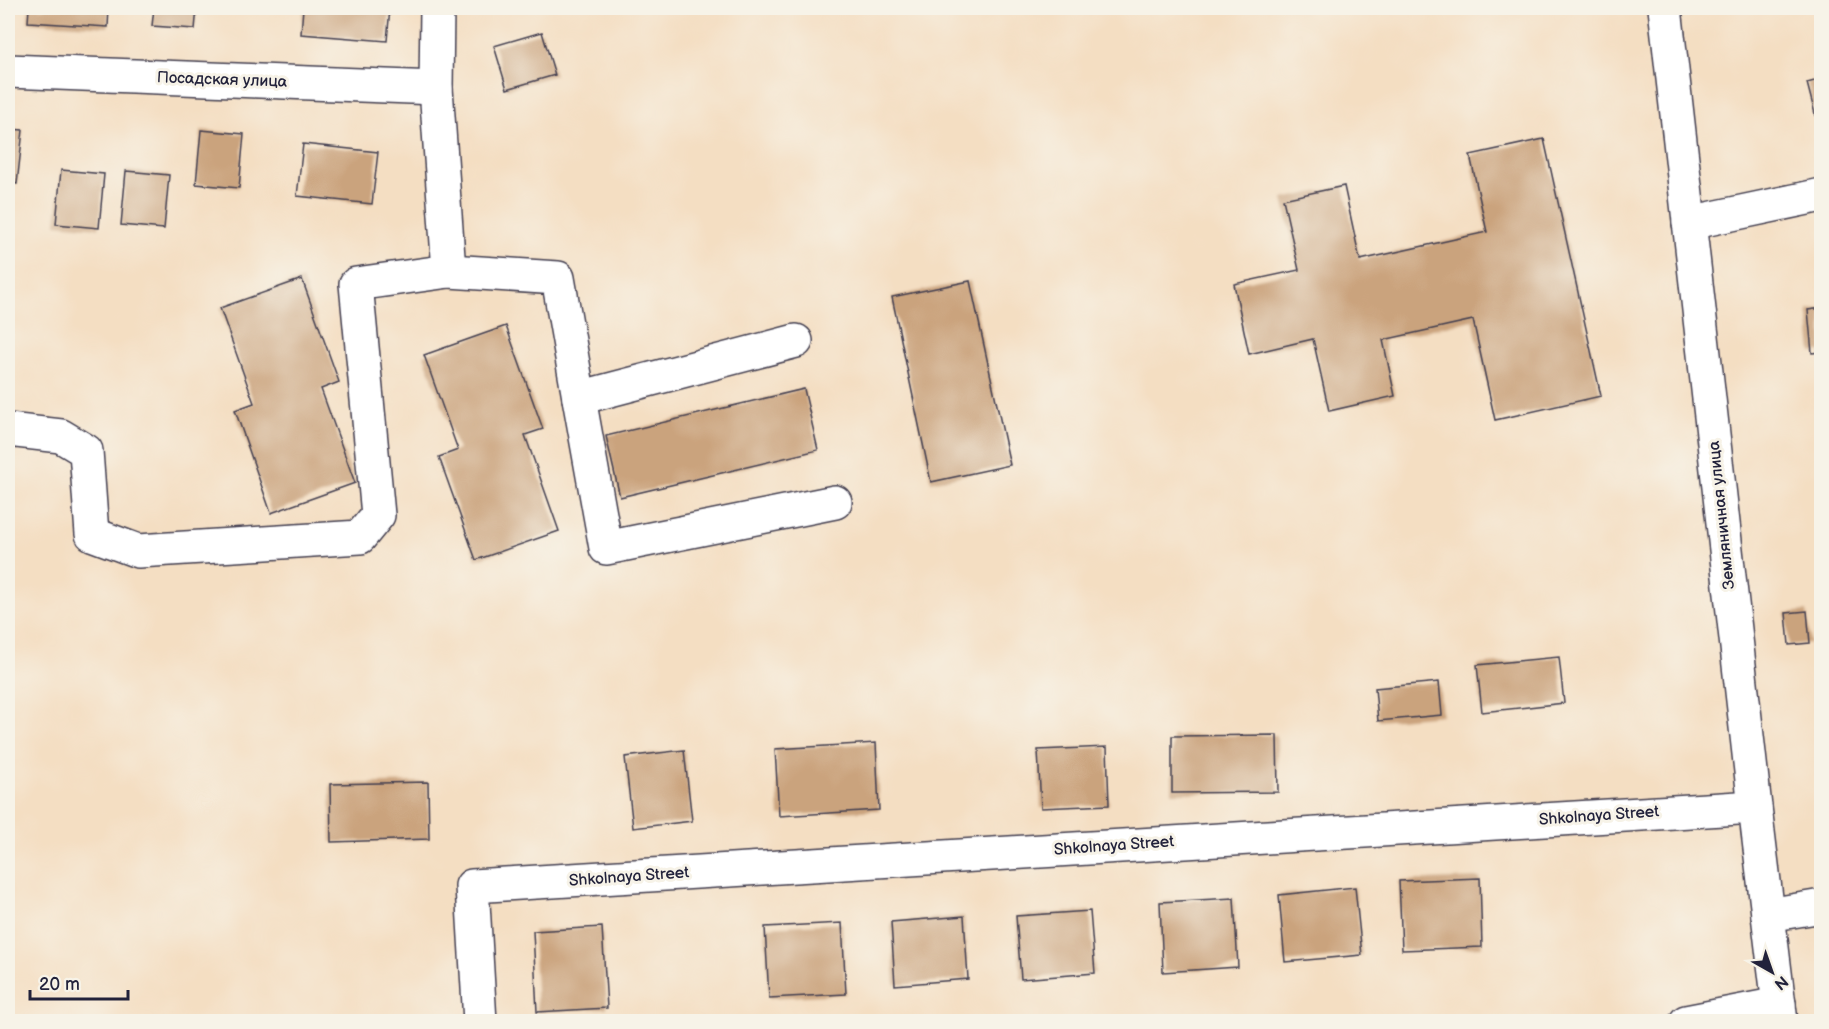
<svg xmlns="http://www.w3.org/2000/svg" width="1829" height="1029" font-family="'Balsamiq Sans',sans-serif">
<rect width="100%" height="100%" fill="#f7f3e8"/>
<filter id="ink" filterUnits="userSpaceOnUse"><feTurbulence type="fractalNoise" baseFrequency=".0167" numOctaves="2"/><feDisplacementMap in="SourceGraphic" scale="12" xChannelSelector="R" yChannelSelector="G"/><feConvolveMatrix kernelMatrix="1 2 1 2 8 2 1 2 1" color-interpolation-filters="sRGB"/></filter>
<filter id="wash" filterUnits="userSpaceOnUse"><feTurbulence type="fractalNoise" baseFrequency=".008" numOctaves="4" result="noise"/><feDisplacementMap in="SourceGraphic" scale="24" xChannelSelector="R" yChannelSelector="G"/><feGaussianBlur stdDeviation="1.35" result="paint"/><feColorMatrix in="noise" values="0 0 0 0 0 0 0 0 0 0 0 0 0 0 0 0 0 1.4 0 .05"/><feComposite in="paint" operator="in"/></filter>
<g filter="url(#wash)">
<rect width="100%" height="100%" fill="#f4dec2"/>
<g id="blocks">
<!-- building -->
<g fill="#caa37d">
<path d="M29 8H109L108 27 28 22Z"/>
<path d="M154 8H197L195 29 152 26Z"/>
<path d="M303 8H390L387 41 301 34Z"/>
<path d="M542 32 555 75 507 89 494 46Z"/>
<path d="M1822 79V137H1821L1807 83Z"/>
<path d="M8 129 23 130 17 184 8 183Z"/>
<path d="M201 130 244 134 239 188 196 184Z"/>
<path d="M1544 139 1601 396 1495 420 1473 320 1383 340 1395 396 1329 411 1313 339 1249 354 1234 284 1299 270 1283 199 1344 186 1360 260 1487 232 1470 155Z"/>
<path d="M303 144 378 152 372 204 297 196Z"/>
<path d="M61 170 104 174 99 228 56 224Z"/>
<path d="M126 171 169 175 164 229 121 225Z"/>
<path d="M302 279 339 382 321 389 355 483 271 513 235 410 254 403 220 308Z"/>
<path d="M970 281 1010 465 931 482 892 297Z"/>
<path d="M1822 308V352L1812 353 1808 310Z"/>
<path d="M506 326 543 429 525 435 559 531 476 560 439 457 458 450 424 355Z"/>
<path d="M1818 378H1822V392H1820Z"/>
<path d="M804 389 818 450 620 497 606 436Z"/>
<path d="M1807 611 1810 643 1789 645 1786 613Z"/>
<path d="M1559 657 1564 703 1482 712 1477 665Z"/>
<path d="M1439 682 1442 715 1378 721 1375 688Z"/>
<path d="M1277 735 1278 792 1172 793V736Z"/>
<path d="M876 743 879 810 779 816 775 749Z"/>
<path d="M1107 747 1109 805 1041 808 1038 750Z"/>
<path d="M684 750 692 821 633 828 625 757Z"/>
<path d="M428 782 429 839 331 842 330 784Z"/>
<path d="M1480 878 1482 947 1402 950 1399 881Z"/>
<path d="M1355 887 1362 955 1285 962 1279 895Z"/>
<path d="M1234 898 1238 967 1163 972 1160 902Z"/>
<path d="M1090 911 1095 973 1021 979 1016 916Z"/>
<path d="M964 916 968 979 895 985 891 922Z"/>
<path d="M842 923 846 994 769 998 765 927Z"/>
<path d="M602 927 607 1008 537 1012 533 931Z"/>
</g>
</g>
</g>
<g filter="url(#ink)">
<use href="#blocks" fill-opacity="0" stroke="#423e4f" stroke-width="1.5"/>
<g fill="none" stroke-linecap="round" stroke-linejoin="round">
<!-- minor casing -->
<g stroke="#423e4f" stroke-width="36">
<g id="minor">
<path d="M1665 8 1755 807 1781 1022"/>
<path d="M8 71 436 88"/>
<path d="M1689 223 1822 195"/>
<path d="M449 271 558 278 579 398 796 341"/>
<path d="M579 398 606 548 835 502"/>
<path d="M8 430 61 436 86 451 92 534 138 551 360 537 378 515 356 284 449 271 436 88 437 8"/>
<path d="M1768 915 1822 906"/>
<path d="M480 1022 472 886 1755 807"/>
<path d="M1686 1022 1779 1004"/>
</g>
</g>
<!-- minor -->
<use href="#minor" stroke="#fff" stroke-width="33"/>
</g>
</g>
<g text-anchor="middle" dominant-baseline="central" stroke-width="6" stroke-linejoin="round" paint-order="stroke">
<!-- street labels -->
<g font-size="16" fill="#22223b" stroke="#f7f3e8">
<text transform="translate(222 80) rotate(2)">Посадская улица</text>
<text transform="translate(1722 515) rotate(-96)">Земляничная улица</text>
<text transform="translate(1599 816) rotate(-4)">Shkolnaya Street</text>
<text transform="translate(1114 846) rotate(-4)">Shkolnaya Street</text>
<text transform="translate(629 877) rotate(-4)">Shkolnaya Street</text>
</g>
</g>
<!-- margin -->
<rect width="1829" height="1029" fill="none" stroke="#f7f3e8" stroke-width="30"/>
<!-- north arrow -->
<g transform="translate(1772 972) rotate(140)" stroke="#f7f3e8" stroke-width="4.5" paint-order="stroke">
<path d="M0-4.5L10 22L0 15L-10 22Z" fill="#22223b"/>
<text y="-9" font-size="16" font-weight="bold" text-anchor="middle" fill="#22223b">N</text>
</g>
<!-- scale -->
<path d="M30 990v9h98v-9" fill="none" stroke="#22223b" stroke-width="3"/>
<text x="39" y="990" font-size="18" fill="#22223b" stroke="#f7f3e8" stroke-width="4.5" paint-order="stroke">20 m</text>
</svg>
